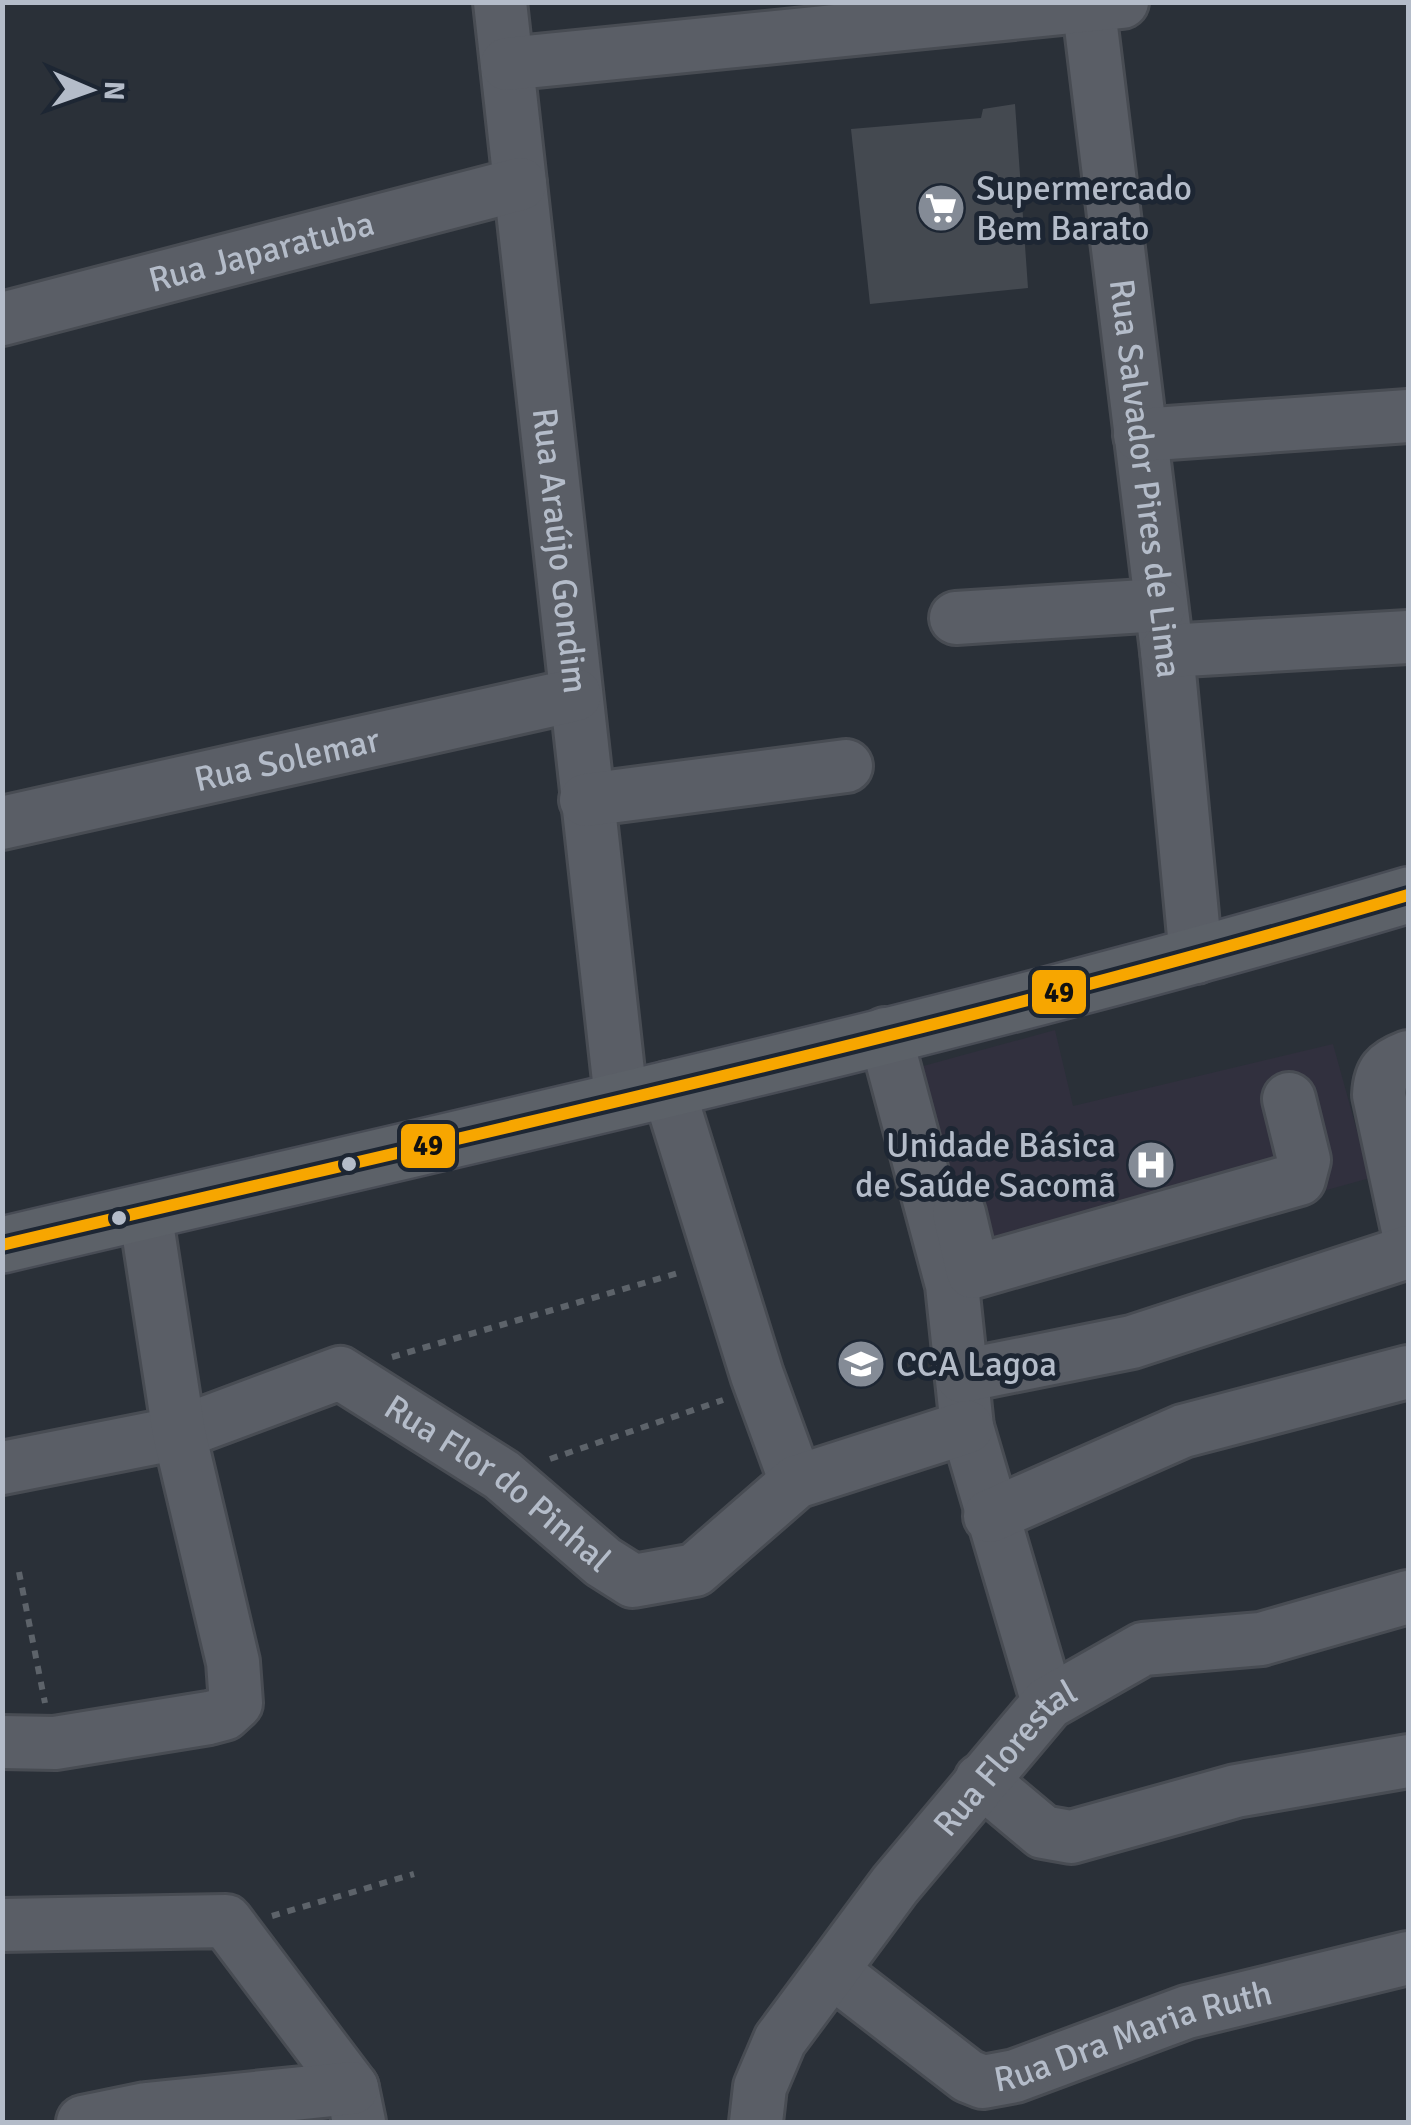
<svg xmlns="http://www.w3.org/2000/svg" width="1411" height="2125" font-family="Signika,sans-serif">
<rect width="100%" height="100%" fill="#2a3038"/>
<!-- medical -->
<path fill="#31303e" d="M1055 1030 1073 1106 1333 1044 1370 1178 969 1289 905 1071Z"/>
<!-- building -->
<path fill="#444950" d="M1015 104 1028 288 870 304 851 129 981 118 983 109Z"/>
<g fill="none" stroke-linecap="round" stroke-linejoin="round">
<!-- minor casing -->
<g stroke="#484c53" stroke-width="58">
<g id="minor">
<path id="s1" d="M500 2 621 1099"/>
<path id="s2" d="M1088 2 1167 651 1196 957"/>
<path d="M507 64 1122 2"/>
<path id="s3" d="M2 319 520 184"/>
<path d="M1140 435 1408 416"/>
<path d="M956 618 1160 605"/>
<path d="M1167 651 1408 637"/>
<path d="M586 800 846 766"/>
<path id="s4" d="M2 823 575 695"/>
<path d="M885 1034 952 1285 967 1427 1048 1703"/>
<path d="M1408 1057C1387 1065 1380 1072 1379 1095L1408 1230"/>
<path d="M668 1088 757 1375 796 1482"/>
<path d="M959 1213 973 1272 1299 1179 1304 1160 1289 1099"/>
<path d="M962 1376 1132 1342 1408 1252"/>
<path id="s5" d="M2 1468 179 1433 340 1373 502 1475 603 1562 633 1581 695 1570 796 1482 967 1427"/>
<path d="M990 1516 1183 1431 1408 1372"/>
<path d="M2 1742 55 1743 209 1718 224 1714 236 1703 233 1662 179 1433 145 1211"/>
<path d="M981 1780 1043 1832 1071 1837 1236 1791 1408 1761"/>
<path d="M2 1925 226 1921 352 2088 359 2122"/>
<path id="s6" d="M832 1971 968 2076 983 2082 1015 2076 1187 2012 1408 1958"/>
<path d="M83 2122 146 2109 352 2088"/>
<path id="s7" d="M756 2122 760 2087 780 2040 895 1885 1048 1703 1143 1649 1261 1639 1408 1597"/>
</g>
</g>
<!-- major casing -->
<g stroke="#484c55" stroke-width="60">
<path id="major" d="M2 1245C472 1134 946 1032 1408 895"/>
</g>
<!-- path -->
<g stroke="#5d636a" stroke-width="6" stroke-dasharray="8 8" stroke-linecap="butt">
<path d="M392 1357 682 1272"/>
<path d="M550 1459 723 1400"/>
<path d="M19 1572 45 1703"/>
<path d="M272 1916 414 1874"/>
</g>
<!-- minor -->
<use href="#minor" stroke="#5a5e66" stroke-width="52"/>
<!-- major -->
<use href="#major" stroke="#5c6168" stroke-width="55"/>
<!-- bus-1 casing -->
<g stroke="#1d2633" stroke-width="20">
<path id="bus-1" d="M2 1245C472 1134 946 1032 1408 895"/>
</g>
<!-- bus-1 -->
<use href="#bus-1" stroke="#f7a600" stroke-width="12"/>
</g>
<!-- icons -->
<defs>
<g id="supermarket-disc" transform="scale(2.5)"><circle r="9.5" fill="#848b96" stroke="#1d2633"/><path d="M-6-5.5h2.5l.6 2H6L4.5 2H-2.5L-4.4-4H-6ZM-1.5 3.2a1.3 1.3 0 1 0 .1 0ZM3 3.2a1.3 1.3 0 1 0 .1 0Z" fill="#fff"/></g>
<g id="hospital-disc" transform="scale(2.5)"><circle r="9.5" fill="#848b96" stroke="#1d2633"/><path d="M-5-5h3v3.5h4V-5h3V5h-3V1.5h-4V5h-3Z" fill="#fff"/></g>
<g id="school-disc" transform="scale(2.5)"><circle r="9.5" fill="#848b96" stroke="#1d2633"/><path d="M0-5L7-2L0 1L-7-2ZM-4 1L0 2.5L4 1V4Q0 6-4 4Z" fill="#fff"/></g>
</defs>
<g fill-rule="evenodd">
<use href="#supermarket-disc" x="941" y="208"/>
<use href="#hospital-disc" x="1151" y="1165"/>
<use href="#school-disc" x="861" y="1364"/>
</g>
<!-- markers -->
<g fill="#b4bcc9" stroke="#1d2633" stroke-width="4">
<circle cx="349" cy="1164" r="9"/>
<circle cx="119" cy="1218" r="9"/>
</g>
<g text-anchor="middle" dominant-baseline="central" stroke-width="10" stroke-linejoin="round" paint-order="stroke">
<!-- poi labels -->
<g font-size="35" fill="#b4bcc9" stroke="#1d2633" text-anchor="start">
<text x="976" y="188">Supermercado<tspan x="976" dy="40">Bem Barato</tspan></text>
<text x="1116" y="1145" text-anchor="end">Unidade Básica<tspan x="1116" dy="40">de Saúde Sacomã</tspan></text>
<text x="896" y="1364">CCA Lagoa</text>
</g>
<!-- street labels -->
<g font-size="35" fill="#b4bcc9" stroke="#1d2633">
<text stroke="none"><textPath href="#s3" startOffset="268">Rua Japaratuba</textPath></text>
<text stroke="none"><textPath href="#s2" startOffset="480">Rua Salvador Pires de Lima</textPath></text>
<text stroke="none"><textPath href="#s1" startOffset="552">Rua Araújo Gondim</textPath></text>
<text stroke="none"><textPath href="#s4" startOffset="292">Rua Solemar</textPath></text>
<text stroke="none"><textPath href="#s5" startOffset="545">Rua Flor do Pinhal</textPath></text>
<text stroke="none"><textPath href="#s7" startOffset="448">Rua Florestal</textPath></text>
<text stroke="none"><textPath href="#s6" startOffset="345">Rua Dra Maria Ruth</textPath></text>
</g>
</g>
<g stroke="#1d2633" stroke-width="4">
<rect x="1030" y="968" width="58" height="48" rx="10" fill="#f7a600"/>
<rect x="399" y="1122" width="58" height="48" rx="10" fill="#f7a600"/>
</g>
<g font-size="28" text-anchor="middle" font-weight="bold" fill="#111">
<text x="1059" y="1002">49</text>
<text x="428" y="1155">49</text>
</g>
<!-- border -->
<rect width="1411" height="2125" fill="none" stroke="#b4bcc9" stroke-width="10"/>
<!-- north arrow -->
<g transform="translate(90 90) rotate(92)" stroke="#1d2633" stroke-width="8" paint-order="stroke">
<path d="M0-8L18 38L0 25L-18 38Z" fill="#b4bcc9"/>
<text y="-15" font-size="28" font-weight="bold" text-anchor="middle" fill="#b4bcc9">N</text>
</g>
</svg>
